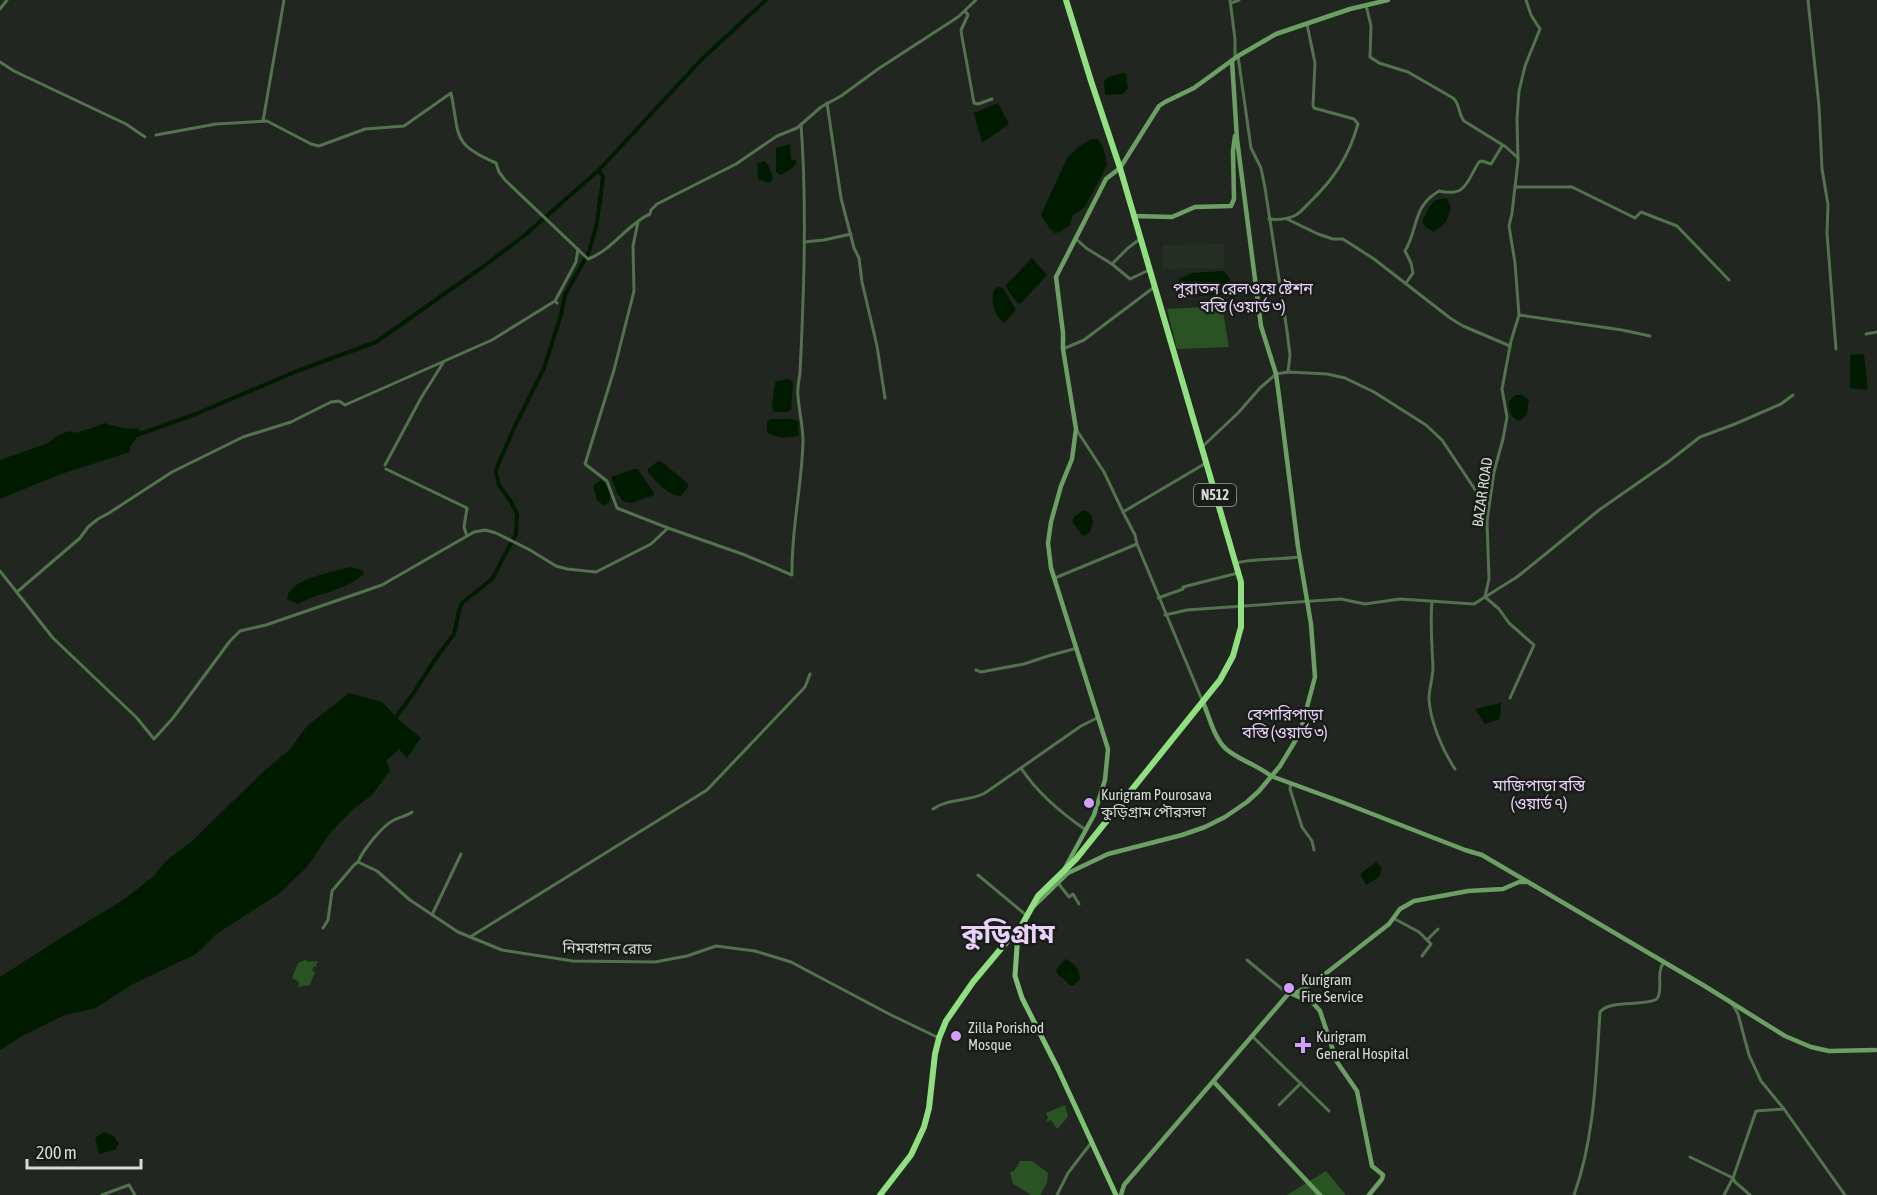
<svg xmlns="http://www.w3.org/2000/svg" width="1877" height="1195" font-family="'Asap Condensed','Noto Sans Bengali',sans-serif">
<rect width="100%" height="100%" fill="#212720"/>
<!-- built -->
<path fill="#252f23" d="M1224 244V268L1163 269 1162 245Z"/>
<!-- green -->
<g fill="#2a5323">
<path d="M1222 306 1229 347 1177 349 1167 309Z"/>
<path d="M305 960 310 962 312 961 319 962 316 964 317 967 314 966 312 970 315 972 310 985 298 987 299 982 292 978 298 963Z"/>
<path d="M1065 1105 1068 1117 1057 1129 1051 1120 1046 1122 1048 1117 1046 1113Z"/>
<path d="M1020 1161H1032L1048 1173 1047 1183 1040 1195H1031L1013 1184 1010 1172 1014 1171Z"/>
<path d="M1326 1171 1346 1195H1287Z"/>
</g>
<!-- water -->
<g fill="#001b00">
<path d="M1123 73 1126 74 1128 88 1123 94 1105 95 1104 81 1109 77Z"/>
<path d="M998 103 1009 124 982 143 974 113Z"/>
<path d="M1091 139H1098L1103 147 1107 164 1101 177 1084 208 1073 215 1070 225 1060 232 1055 233 1050 229 1041 215 1067 158 1078 147Z"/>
<path d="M790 144 791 159 797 161 794 167 781 175 776 172V148Z"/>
<path d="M764 161 768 165 773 178 770 183 758 179 757 164Z"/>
<path d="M1447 198 1451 208 1446 222 1434 232 1427 228 1422 222 1429 207 1435 200Z"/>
<path d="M1032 258 1047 275 1021 303 1018 304 1007 289 1006 285Z"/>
<path d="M1223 271C1230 276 1231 282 1231 290L1228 294 1185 297 1181 296 1179 279 1192 273Z"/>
<path d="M998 287 1003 288 1016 310 1004 323C995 316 990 301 994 290Z"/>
<path d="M1864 354 1868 390 1850 388V355Z"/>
<path d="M789 379 793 383 791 410 788 412H774L772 407 775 383 777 381Z"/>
<path d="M1516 395H1522L1529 400 1527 414 1520 421C1509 418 1509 411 1509 401Z"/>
<path d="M770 419H791L798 421 799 436 782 438 769 434 767 431V422Z"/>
<path d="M104 423C116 426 125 430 137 428L141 432 130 447V452L61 474 0 499V460L46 444 57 436 69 431 75 433C85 429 95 428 104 423Z"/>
<path d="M658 461 662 462 687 483 689 486 681 496C669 496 656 482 648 472V469Z"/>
<path d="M634 469H638L654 493V495L632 503 624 502 617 493 611 477Z"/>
<path d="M601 480C608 485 612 495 609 503L604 505 597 501 593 486Z"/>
<path d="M1083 510C1095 513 1094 522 1090 532L1083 536 1072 522 1074 517Z"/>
<path d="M349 567 363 570 364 574C343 592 320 592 298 604L287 599C289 578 332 573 349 567Z"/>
<path d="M349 693 382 702 400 721 421 738 407 758 399 749 386 761 390 770 373 794 351 811 330 833 308 866 280 893 215 935 196 954 131 985 96 1008 65 1015 24 1035 0 1050V977L59 939 123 900 154 876 166 861 191 842 265 770 290 749 307 726Z"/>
<path d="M1501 703 1500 719 1485 724 1475 709Z"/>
<path d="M1376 862 1382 868 1379 877 1366 885 1360 874Z"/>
<path d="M1065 959C1074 962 1079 969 1080 979L1073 986C1066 984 1065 978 1059 976L1056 970Z"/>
<path d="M104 1132 114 1136 119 1144 115 1150 99 1154 95 1138Z"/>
</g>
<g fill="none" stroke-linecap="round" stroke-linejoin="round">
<!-- canal -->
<g stroke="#001b00" stroke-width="4">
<path d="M137 435 196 414 297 371 376 342 484 266 525 235 599 170 701 60 766 0"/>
<path d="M393 721 413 694 434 661 454 634 459 611 462 603 492 579 516 534 517 514 511 502 499 485 496 473 497 467 514 428 544 368 561 315 565 295 589 252 597 223 603 177 599 170"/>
</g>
<!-- street -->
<g stroke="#53734e" stroke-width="3">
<path d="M1230 0 1235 39V57"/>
<path d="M1808 0 1819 106 1822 169 1828 205 1827 233 1836 349"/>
<path d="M1231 3 1239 0"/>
<path d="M1366 5 1371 26 1370 57 1379 63 1408 72 1453 98C1460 103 1458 114 1464 121L1506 147 1518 158"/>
<path d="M0 9 7 0"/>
<path d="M965 11 968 15 961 30 962 37 974 103 978 104 992 99"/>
<path d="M1238 56 1251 148 1261 168 1265 188 1287 331 1290 355 1288 372"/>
<path d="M0 62 14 71 126 124 145 137"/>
<path d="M827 103 841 198 854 248 859 258 862 282 877 346 885 398"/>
<path d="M263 121 284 0"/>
<path d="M156 135 216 124 267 121 311 144 319 146 365 129 404 126 451 93C460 136 451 144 496 163L499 172 505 180 588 259C613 250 627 224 650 214L651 210 657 204 736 164 777 136 797 128 821 107 841 96 878 69 958 17 976 0"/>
<path d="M1515 187H1572L1635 218 1641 212 1677 226 1729 280"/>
<path d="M1269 219C1277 220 1288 219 1296 215 1301 212 1306 206 1310 202 1334 179 1349 156 1358 124L1354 119 1314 108 1313 105 1315 63 1307 24"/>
<path d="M1287 219 1318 234 1333 239H1343L1374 259 1450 318 1463 326 1510 346"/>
<path d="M638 222 633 246 634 291 614 370 585 464 607 481 617 508 668 528"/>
<path d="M1075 238 1086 248 1112 264"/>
<path d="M1140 239 1128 248 1112 264 1130 279 1149 270"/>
<path d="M804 242 824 240 851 234"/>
<path d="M1406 283 1413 273 1411 263 1405 251C1419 227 1412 207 1439 191 1467 197 1466 182 1479 162L1482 161 1491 164 1502 146"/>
<path d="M557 303 555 301 576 262 578 249"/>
<path d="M1519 315 1515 263 1509 226 1512 213 1518 161 1517 119 1519 91 1525 66 1540 29 1531 15 1526 0"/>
<path d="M1866 334 1877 332"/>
<path d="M1063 349 1084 340 1153 288"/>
<path d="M1076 429 1104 472 1123 512 1206 463"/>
<path d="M1202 447 1238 413 1260 388 1276 374 1288 372 1327 374 1345 378 1374 392 1426 425 1442 440 1488 509"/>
<path d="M385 465 421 398 443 363"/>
<path d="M386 469 467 508 464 527 467 536"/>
<path d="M1123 512 1135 535 1137 544"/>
<path d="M1236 563C1256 558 1278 560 1299 557"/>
<path d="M0 571 53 638 137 718 154 739 173 718 230 641 240 631 266 625 382 585 474 532 485 530 496 533 530 550 556 566 567 569 596 572 651 544 668 528 745 555 792 575C791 530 802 486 803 441 803 426 799 411 798 396 797 388 799 380 800 373 804 290 807 207 801 124"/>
<path d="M1055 578 1137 544 1202 700"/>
<path d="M17 592 80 538 88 527 98 519 109 513 172 472 243 437 291 422 331 402 339 401 345 405 492 340 555 301"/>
<path d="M1158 598 1183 589V587L1238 573"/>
<path d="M1432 601C1430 623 1432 645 1433 667 1433 678 1429 688 1429 699 1430 721 1443 751 1455 769"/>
<path d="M1165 615 1187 610 1341 599 1365 604 1400 599 1474 604 1485 597 1489 579 1487 521 1494 472 1503 439 1507 417 1502 389 1511 341 1519 315 1622 330 1650 336"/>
<path d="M976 670 981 672 1024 664 1048 656 1077 648"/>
<path d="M1510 698 1534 645 1509 623 1499 609 1485 597 1517 577 1548 552 1599 510 1668 462 1700 437 1735 424 1781 404 1793 395"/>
<path d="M1021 768C1038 794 1061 813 1086 830"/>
<path d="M1291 783 1290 789 1302 827 1312 841 1314 850"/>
<path d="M933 809C948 798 968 802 985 793L1081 726 1097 718"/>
<path d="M358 862C363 850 382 826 394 820 400 817 407 816 412 812"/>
<path d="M978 875 1026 915"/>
<path d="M1058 883 1069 897 1073 894 1079 904"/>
<path d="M432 915 461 854"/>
<path d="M1393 918 1419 932 1431 944 1422 956"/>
<path d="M323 928 328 920 332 891 354 865 358 862 377 871 410 900 458 932 502 950 573 961 655 962 687 956 716 946 755 951 791 962 891 1015 939 1038"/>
<path d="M470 937 707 790 805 687 810 674"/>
<path d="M1427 940 1438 929"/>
<path d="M1247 960 1288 994"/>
<path d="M1733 1005 1738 1014 1749 1055 1761 1081 1784 1109 1845 1195"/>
<path d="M1252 1036 1329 1111"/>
<path d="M1279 1105 1301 1083"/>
<path d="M1690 1157 1733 1178 1724 1195"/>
<path d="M102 1195 129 1185 135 1195"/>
<path d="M1057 1195 1068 1173 1091 1143"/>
<path d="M1574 1195C1595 1137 1596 1073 1600 1012 1610 999 1642 1007 1657 999 1664 988 1655 974 1664 962"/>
<path d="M1750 1195 1735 1182 1733 1178 1756 1111 1784 1109"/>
</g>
<!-- secondary -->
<g stroke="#6c9f63" stroke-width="4.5">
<path d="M1133 216 1172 217 1195 207 1231 206 1234 199 1233 151 1235 136"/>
<path d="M1203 702C1209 716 1214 738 1226 749 1239 760 1257 765 1271 776L1339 801 1465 850 1482 855 1703 985 1785 1036 1811 1047 1829 1051 1875 1050"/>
<path d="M1065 868 1094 815 1105 780 1108 749 1051 568 1048 543 1051 522 1061 486 1072 459 1076 429 1063 349V333L1056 277 1106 179 1120 168 1159 106 1165 102 1194 88 1238 56 1276 34 1350 9 1388 0"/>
<path d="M1034 906 1068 873 1108 854 1182 835 1205 827 1225 817 1247 802 1259 791 1280 766 1300 733 1315 677 1311 624 1298 547 1279 396 1276 374 1261 326 1237 139 1232 61"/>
<path d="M1292 994 1313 1003 1320 1011 1337 1062 1357 1091 1372 1166 1383 1175 1382 1179 1369 1195"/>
<path d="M1214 1082 1320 1195"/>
<path d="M1121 1195 1124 1185 1289 993 1298 992 1320 978 1389 924 1400 909 1414 901 1468 891 1503 889 1519 882H1526"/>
</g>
<!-- primary -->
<path stroke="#7fc174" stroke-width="5" d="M1018 932 1015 976 1022 998 1058 1069 1116 1195"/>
<!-- highway -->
<path stroke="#90e082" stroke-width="6" d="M880 1195 911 1155 924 1127 929 1108 935 1054 939 1038 946 1021 973 982 1009 939 1018 932 1038 896 1076 859 1220 680 1233 656 1241 627V582L1120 168 1091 81 1066 0"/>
</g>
<!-- markers -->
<g fill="#d49cfb" stroke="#181e17" stroke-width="2">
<circle cx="1089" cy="803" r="6"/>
<circle cx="1289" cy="988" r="6"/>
<circle cx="956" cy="1036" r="6"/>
<path d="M1300 1036h6v6h6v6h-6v6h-6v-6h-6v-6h6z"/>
</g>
<g text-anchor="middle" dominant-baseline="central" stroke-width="5" stroke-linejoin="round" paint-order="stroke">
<!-- shield labels -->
<rect fill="#181e17" stroke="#9ea29d" stroke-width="1.5" x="1194" y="484" width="42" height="22" rx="4.5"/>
<g font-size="14" font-weight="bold" fill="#d7dbd6">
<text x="1215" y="495">N512</text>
</g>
<!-- street labels -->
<g font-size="15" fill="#d7dbd6" stroke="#181e17">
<text transform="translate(1482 492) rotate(-82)">BAZAR ROAD</text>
<text transform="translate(607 948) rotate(1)">নিমবাগান রোড</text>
</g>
<!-- poi labels -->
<g font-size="15" fill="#d7dbd6" stroke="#181e17" text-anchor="start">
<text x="1101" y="794">Kurigram Pourosava<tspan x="1101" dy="17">কুড়িগ্রাম পৌরসভা</tspan></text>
<text x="1301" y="979">Kurigram<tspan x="1301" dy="17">Fire Service</tspan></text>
<text x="968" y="1027">Zilla Porishod<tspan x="968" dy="17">Mosque</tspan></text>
<text x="1316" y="1036">Kurigram<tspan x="1316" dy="17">General Hospital</tspan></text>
</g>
<!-- neighbourhood labels -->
<g font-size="16" fill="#e9d1fa" stroke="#181e17">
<text x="1243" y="288">পুরাতন রেলওয়ে ষ্টেশন<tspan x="1243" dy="18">বস্তি (ওয়ার্ড ৩)</tspan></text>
<text x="1285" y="714">বেপারিপাড়া<tspan x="1285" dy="18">বস্তি (ওয়ার্ড ৩)</tspan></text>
<text x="1539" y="785">মাজিপাড়া বস্তি<tspan x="1539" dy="18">(ওয়ার্ড ৭)</tspan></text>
</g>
<!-- town labels -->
<g font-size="27" font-weight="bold" fill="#e9d1fa" stroke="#181e17">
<text x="1008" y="933">কুড়িগ্রাম</text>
</g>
</g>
<!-- scale -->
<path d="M27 1159v9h114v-9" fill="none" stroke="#d7dbd6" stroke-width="3"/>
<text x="36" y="1159" font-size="18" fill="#d7dbd6" stroke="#181e17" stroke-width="4.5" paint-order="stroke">200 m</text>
</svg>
